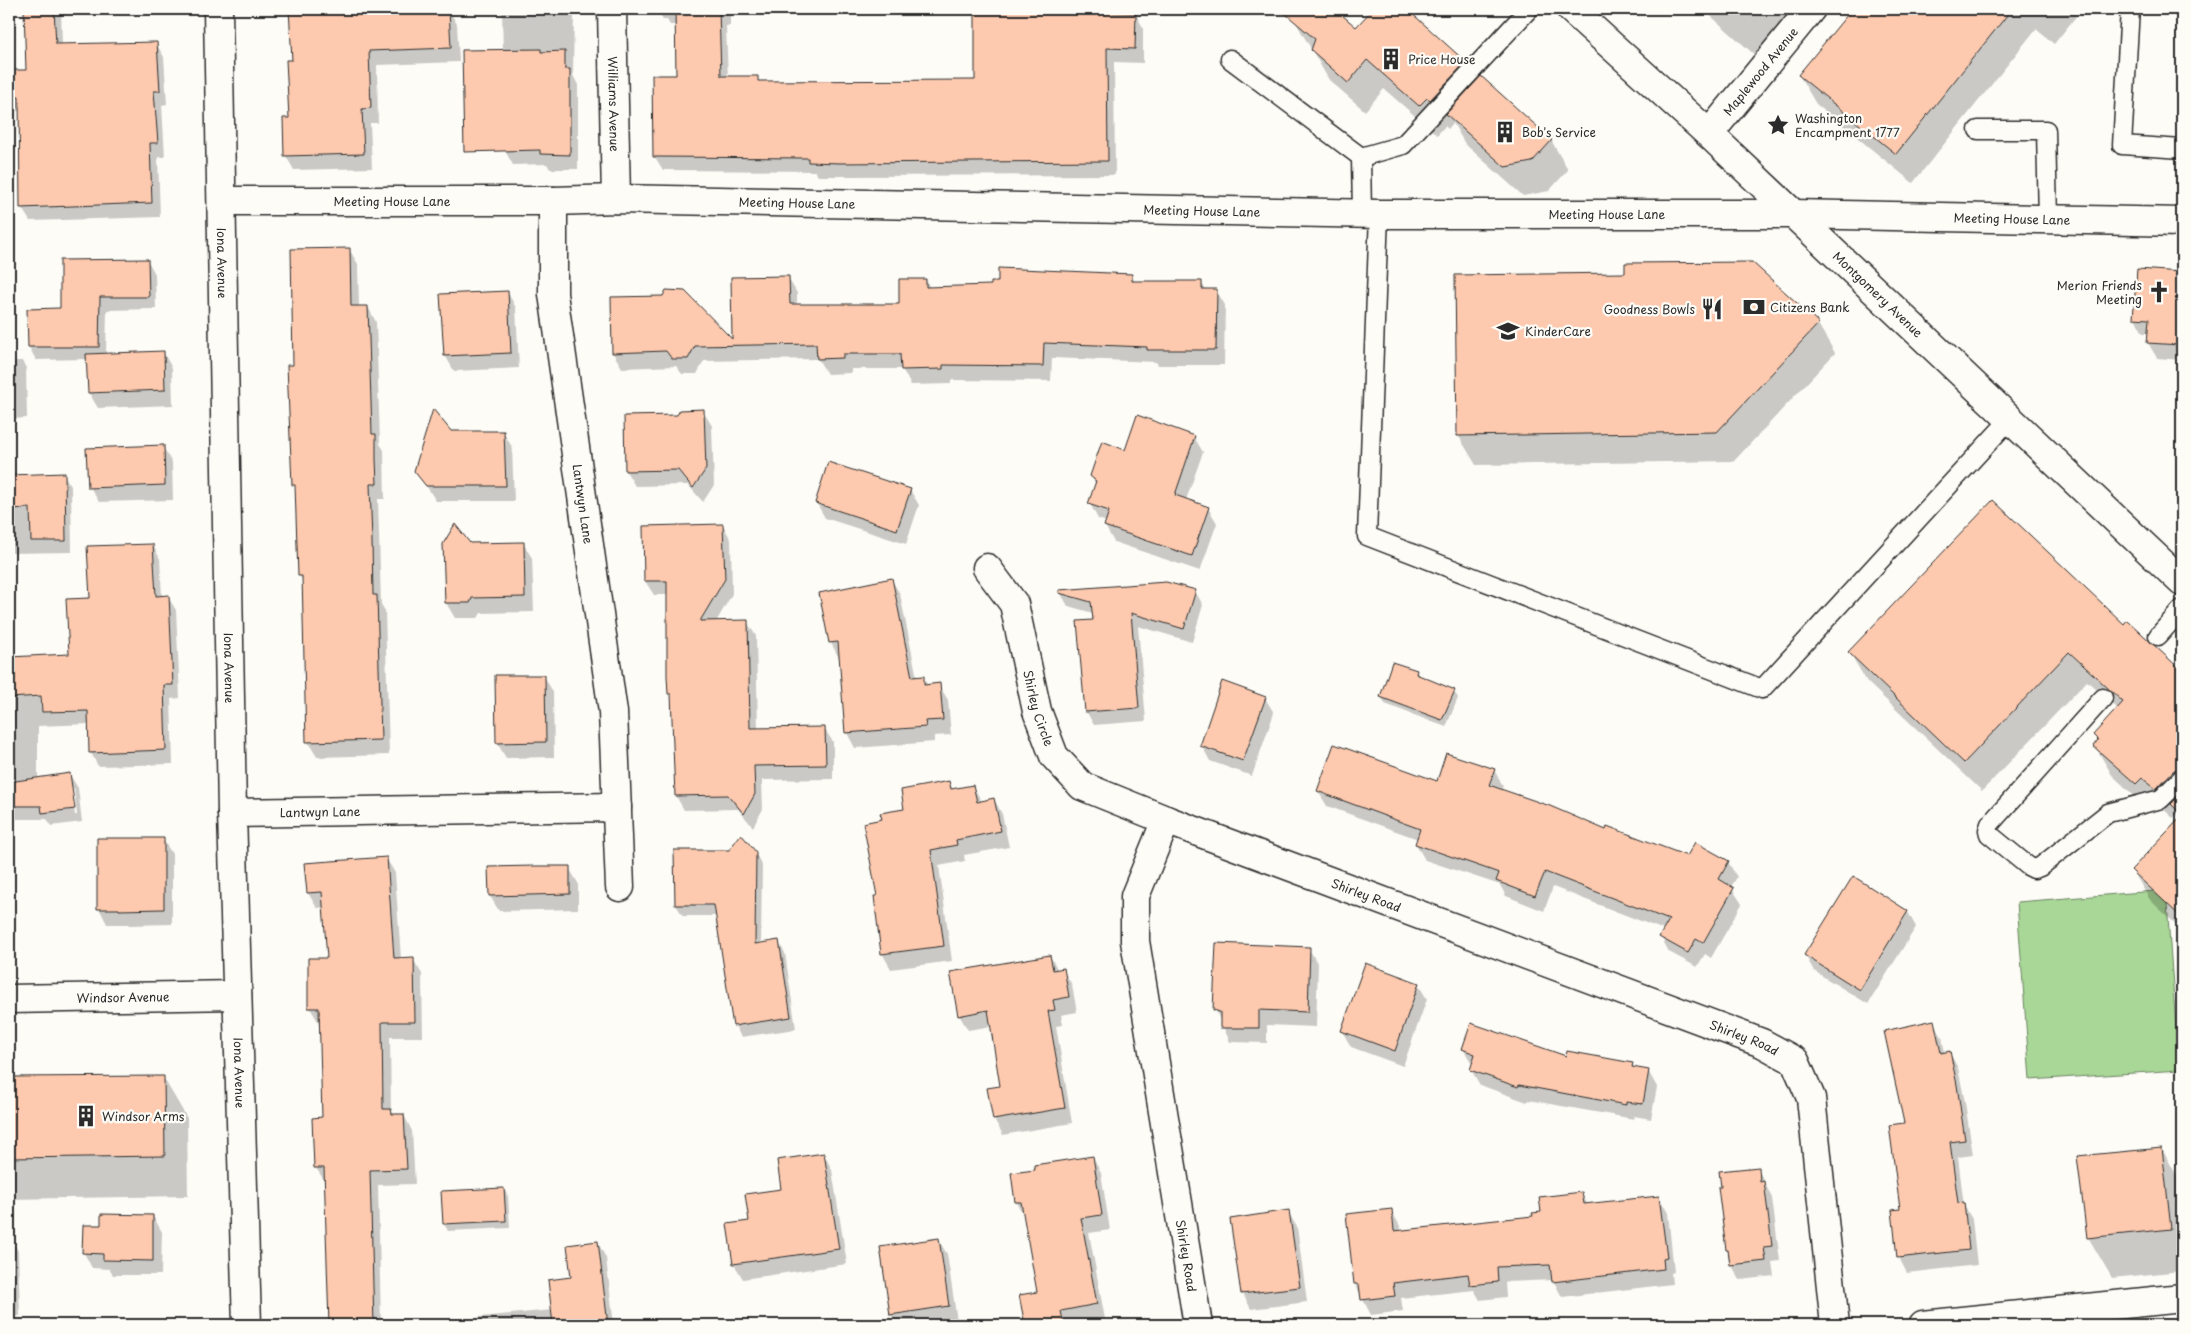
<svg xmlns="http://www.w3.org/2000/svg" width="2191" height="1334" font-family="'Playpen Sans',sans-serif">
<rect width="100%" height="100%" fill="#fdfcf7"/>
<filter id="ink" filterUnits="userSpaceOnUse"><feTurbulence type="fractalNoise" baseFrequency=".02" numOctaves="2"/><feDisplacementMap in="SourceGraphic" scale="10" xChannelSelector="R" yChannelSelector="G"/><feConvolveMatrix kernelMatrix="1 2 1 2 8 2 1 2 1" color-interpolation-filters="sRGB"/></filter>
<g filter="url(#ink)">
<!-- green -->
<path fill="#a9d797" stroke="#6a8161" d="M2155 891 2167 903 2179 1070 2030 1080 2017 902Z"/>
<!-- shadow -->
<g fill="#0003" fill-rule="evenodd">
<path d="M25 9H61L62 45 156 43 164 57 167 104 162 105 165 157H158L160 217 30 221 21 207V111H9V71H27Z"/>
<path d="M289 9H377V12L448 9 457 24 459 62 377 65 378 123H370L372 168 294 170 286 156 293 61Z"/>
<path d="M502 9H578V13H574L573 75 578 85V169H550L547 164 513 165 505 151Z"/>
<path d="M656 9H730V26H726L728 78 757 77 759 82 976 81V9H1072L1074 12 1136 14 1143 28V63L1114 62 1115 175 848 176H818L815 171 663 170 655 157 677 76V25H670L667 20H663Z"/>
<path d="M1305 9H1333L1356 29 1374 9H1404L1465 63 1476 83 1551 140 1568 170 1549 191 1523 196 1465 144 1453 123 1448 129 1445 126 1437 135 1384 89 1365 111 1329 80 1295 21Z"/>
<path d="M1703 9H1801L1757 57Z"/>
<path d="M1854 9H2082L2054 44 2036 29 1913 183 1816 104 1799 75Z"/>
<path d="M349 249 358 264 359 307H368L376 322 380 444 384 450 385 499H378L381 604 385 611 389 755 317 757 308 742 304 583 300 576 297 490 294 485V366Z"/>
<path d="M148 261 155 274 156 309 107 310 106 354 163 352 172 368 173 405 98 408 89 393 88 359 36 360 29 347 61 309Z"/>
<path d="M2138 270 2182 273V360L2157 358 2148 343 2149 333H2143L2135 318Z"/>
<path d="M1626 274 1818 324 1835 353 1734 461 1476 465 1458 435Z"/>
<path d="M1131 275 1135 282H1201L1206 290H1216L1225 305 1224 365H1158L1156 362 1052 358 1051 381 951 380V384L911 385 902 369H851V373L827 374 818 359 704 361 697 374H682L676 366 622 368 613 353 733 342 788 278 797 293V306L901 305 926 280 930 288 992 287Z"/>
<path d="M508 293 516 308 519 368 454 371 445 355Z"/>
<path d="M9 361H22L26 368 27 418 9 419Z"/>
<path d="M703 411 712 426 714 485 703 502 688 485 635 486 626 471 625 417 678 416Z"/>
<path d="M451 432H503L512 447 514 501H436L416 470Z"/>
<path d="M1194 437 1203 452 1186 500 1208 508 1217 523 1200 571 1114 542 1105 526 1107 522 1098 519 1090 504 1096 485 1091 476 1126 451Z"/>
<path d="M163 447 172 462 173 500 99 502 90 487Z"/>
<path d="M64 475 71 486 72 552 9 553V476Z"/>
<path d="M910 490 919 505 906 544 825 518 816 502Z"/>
<path d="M723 525 731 540 732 594 716 622H747L756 636 758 729 824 728 833 742V779L762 780 763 809 753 827 738 809 684 810 676 796 672 698 670 694 668 595H654L645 581Z"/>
<path d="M523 543 532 558 534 612 481 613 478 618H455L446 603 470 544Z"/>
<path d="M153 545 160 559 162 597H168L176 610 180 698 171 699 173 764 98 766 91 753 90 724 38 726V779L70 775 78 788 82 822 51 826 47 819H9V658L70 655 91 599ZM71 788H74L77 815H75Z"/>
<path d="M891 579 900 594 917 678 923 677 928 686 939 685 948 700 951 735 934 736V742L855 748 847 733 839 658 831 643 820 594Z"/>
<path d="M1195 591 1203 605 1192 642 1138 626 1146 721 1094 725 1086 711 1093 613 1068 606 1060 592Z"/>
<path d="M2127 622 2182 672V930L2150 900 2133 871 2181 819 2178 814 2173 818 2160 806 2153 813 2112 775 2095 746 2098 742 2095 735 2118 709 2087 681 1982 791 1867 682 1850 653 2124 626Z"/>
<path d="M1416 671 1420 677 1454 691 1458 698 1446 727 1385 704 1381 696Z"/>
<path d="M544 676 553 692 554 757 506 758 497 743Z"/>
<path d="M1265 698 1274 713 1252 776 1210 761 1202 746Z"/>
<path d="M1494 770 1503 786 1501 790 1606 832 1688 857 1728 862 1737 877 1731 887 1742 904 1711 958 1705 954 1697 967 1669 952 1661 937 1664 930 1553 887 1544 911 1506 896 1500 885 1425 860 1416 844 1418 839 1327 806 1318 791 1437 783Z"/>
<path d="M949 782 953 790 973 786 982 802 994 799 1002 814 1009 847 964 855 965 861 939 866 952 961 891 969 882 953 879 897 883 820 906 810Z"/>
<path d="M163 839 172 854V924L129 925 128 924H107L99 908Z"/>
<path d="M729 851 755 853 762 865 761 944 778 941 785 953 796 1029 741 1037 735 1026 717 916H683L676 905Z"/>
<path d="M386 858 395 873 401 959H413L422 974 423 1037H390L391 1111 394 1116 404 1115 412 1131 415 1184 378 1185 381 1325H329L326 1183 316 1168 323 1118 320 1023H319L310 1008 328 960 325 907 317 908 308 893Z"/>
<path d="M489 868H569L578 883V909L499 911 490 896Z"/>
<path d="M1853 878 1908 912 1916 927 1868 1004 1814 971 1805 955Z"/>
<path d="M1309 949 1318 964 1316 1027 1267 1025V1043L1230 1042 1215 1009Z"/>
<path d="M1050 956 1058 970H1063L1072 985 1077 1012 1061 1015 1063 1025 1056 1026 1072 1123 1003 1135 994 1119 1002 1087 992 1026 968 1030 959 1015Z"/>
<path d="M1365 965 1418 984 1427 999 1403 1066 1351 1047 1342 1031Z"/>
<path d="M1933 1021 1942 1037 1945 1053 1949 1052 1958 1068 1965 1102 1973 1155 1958 1157 1964 1206 1972 1219 1977 1265 1907 1273 1899 1258 1893 1211 1901 1210 1906 1124Z"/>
<path d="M1463 1049 1632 1064 1635 1069 1648 1071 1657 1087 1651 1119 1634 1116V1119L1528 1100 1527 1102 1480 1085 1471 1070 1473 1065Z"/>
<path d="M163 1077 187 1118 188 1196 9 1199V1078Z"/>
<path d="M2162 1149 2182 1185V1271L2112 1278 2088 1237Z"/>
<path d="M824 1154 832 1170 847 1264 743 1279 734 1264 750 1222Z"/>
<path d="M1093 1157 1101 1173 1110 1230 1089 1233 1105 1319 1073 1325H1026L1021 1296 1038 1293 1025 1217 1016 1202 1037 1171Z"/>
<path d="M1758 1169 1772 1198 1780 1261 1772 1262 1774 1276 1740 1280 1731 1264 1727 1249 1722 1189Z"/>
<path d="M504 1189 508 1196 510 1228 448 1231 444 1224 442 1192Z"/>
<path d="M1581 1193 1588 1205 1659 1197 1668 1213 1674 1272 1671 1273 1672 1284 1562 1297 1553 1280 1505 1282 1506 1297 1480 1300 1474 1290 1401 1298 1403 1311 1371 1315 1355 1284 1391 1210 1400 1226 1401 1232 1534 1218Z"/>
<path d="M1288 1212 1297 1227 1307 1302 1251 1309 1243 1294 1232 1220Z"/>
<path d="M153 1216 162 1232 161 1275H113L109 1269 92 1268 84 1253V1226H102Z"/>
<path d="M9 1236 18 1251 20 1316H9Z"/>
<path d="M938 1239 947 1254 957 1321 930 1325H897L891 1314Z"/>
<path d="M598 1243 606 1258 614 1325H480L479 1317 553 1310 572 1278Z"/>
</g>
<!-- building -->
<g fill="#fecaaf" stroke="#2b2b2b">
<path d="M24 9H54L56 44 157 42 160 91H154L158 143H150L152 203 20 208 19 97H9V70H26Z"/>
<path d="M289 9H370V11L449 9 451 48 369 51 371 108 362 109 364 154 284 156 283 118H289L286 60H292Z"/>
<path d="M675 9H719L721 76H758V81L975 80V9H1070V11L1136 13 1135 49 1107 48 1108 161 840 163 808 162V158L653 157 652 75H676Z"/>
<path d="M1280 9H1335L1356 27 1373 9H1407L1466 62 1430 100 1427 98 1419 106 1367 60 1348 83 1311 50 1315 39Z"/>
<path d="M1852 9H2012L1896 154 1798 75Z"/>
<path d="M541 49V52L565 51V69H570V155L540 154V150L464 152 462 50Z"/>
<path d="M1481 76 1552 140 1532 162 1505 167 1446 114Z"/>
<path d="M350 248 351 306H368L372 434H376V459L377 484H370L372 541 373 595H377L381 740 306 742 302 576H298L295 485H292L287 365H293L291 249Z"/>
<path d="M148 259 149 297H100L99 347H28L27 309 60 308V260Z"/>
<path d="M1752 262 1819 323 1717 432 1457 436 1455 275 1625 273V263Z"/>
<path d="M998 268 1132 274V281H1202V289H1217L1216 350H1147V347L1044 343 1043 366 943 365V369L901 370 900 354H843V358L817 359 816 344 695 346 688 359H672L666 351 612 353 611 297 663 296 666 290 685 291 732 339 731 277 789 276 790 304H899V279H926V287L991 285V282H998Z"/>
<path d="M2137 269 2182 272 2180 345 2147 343 2149 319 2133 318Z"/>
<path d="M508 291 511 353 444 356 440 294Z"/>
<path d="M164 351 165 390 88 393 86 354Z"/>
<path d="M433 409 451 431H504L506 486H426L414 471Z"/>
<path d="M704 409 706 469 693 488 678 470 625 471 624 416 677 415 680 410Z"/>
<path d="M1137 415 1195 436 1175 495 1209 507 1192 556 1104 526 1109 511 1088 504 1096 481 1090 476 1102 441 1125 450Z"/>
<path d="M164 445 165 485 88 488 86 448Z"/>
<path d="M828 462 911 489 897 530 815 503Z"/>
<path d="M65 473 66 541H31L30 508 9 509V475Z"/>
<path d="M1993 500 2124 624 2127 620 2182 671V768L2174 770 2156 789 2142 778 2136 784 2093 746 2098 740 2093 735 2123 702 2069 652 1964 763 1848 652Z"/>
<path d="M455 524 470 543 524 542 525 597 472 598 470 603H445L443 544Z"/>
<path d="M723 524 725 579 700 621 748 620 750 728 825 727 826 765 754 766 755 794 744 814 728 795 675 796 671 694H668L667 676V581H644L643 526Z"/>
<path d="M153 544 156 596 169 595 173 685H164L166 750 89 753 88 711 42 712 41 696 9 698V657L69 654 66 599 90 598 87 546Z"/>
<path d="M892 578 912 677 924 676V685L940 683 943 720 925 721 926 727 845 733 838 642 829 643 819 593Z"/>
<path d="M1166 582 1196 590 1184 629 1131 613 1139 708 1085 712 1077 621 1093 620 1091 602 1059 593V590Z"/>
<path d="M1392 662 1417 670 1416 674 1455 690 1442 720 1380 697Z"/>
<path d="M495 675H545L546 742 496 743Z"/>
<path d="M1222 681 1266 697 1243 761 1200 746Z"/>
<path d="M1334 744 1437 781 1446 753 1495 769 1489 785 1550 806 1606 830 1607 826 1687 856 1695 842 1729 861 1719 879 1734 888 1703 943 1696 939 1688 953 1659 937 1669 920 1545 872 1535 896 1496 881 1499 873 1415 844 1420 829 1317 791Z"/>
<path d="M70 773 75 809 42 813 41 806H9V782Z"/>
<path d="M949 781 951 789 973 785 977 802 994 798 1001 831 956 840 957 845 931 850 944 946 881 954 874 896H877L863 823 882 819 880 813 904 809 901 790Z"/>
<path d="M2182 793V815L2171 804Z"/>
<path d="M2182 816V918L2131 870Z"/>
<path d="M741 834 756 852 755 944 779 940 791 1017 733 1026 714 905H675L674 850H729Z"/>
<path d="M97 838H164V909L119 910V909H97Z"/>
<path d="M387 857 394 958 414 957 415 1022H382L383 1109H391L392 1114H404L407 1169 370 1170 374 1325H329L324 1168H314L312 1118 322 1117 319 1008H308V958H327L322 892 307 893 304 863Z"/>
<path d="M534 866H570V894L489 896 488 867Z"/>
<path d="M1853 876 1908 911 1860 990 1804 955Z"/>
<path d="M1216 943 1310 947 1308 1012 1259 1010V1028H1220V1012L1213 1010Z"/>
<path d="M1050 955 1053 970 1064 968 1069 997 1053 1000 1055 1010 1048 1011 1065 1108 993 1120 987 1088 1000 1086 988 1010 958 1016 950 972Z"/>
<path d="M1365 963 1419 983 1395 1051 1341 1031Z"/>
<path d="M1934 1020 1941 1053 1950 1051 1957 1085 1965 1140 1950 1142 1958 1203 1964 1202 1969 1250 1897 1258 1892 1210 1900 1209 1889 1125 1904 1123 1884 1031Z"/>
<path d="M1471 1023 1566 1056 1567 1051 1633 1063 1632 1067 1649 1070 1643 1104 1626 1102V1105L1519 1085 1518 1087 1470 1070 1475 1054 1462 1049Z"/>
<path d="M164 1076 165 1156 9 1158V1077Z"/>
<path d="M2162 1148 2171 1229 2087 1238 2077 1156Z"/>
<path d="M824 1153 839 1249 733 1264 727 1224 749 1221 745 1194 781 1189 777 1160Z"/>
<path d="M1093 1156 1102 1215 1081 1218 1097 1304 1061 1311 1064 1325H1025L1019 1295 1037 1292 1021 1202H1015L1011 1173 1035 1170 1034 1165Z"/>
<path d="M1759 1167 1760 1182 1764 1181 1772 1246 1764 1247 1766 1261 1730 1265 1728 1250H1726L1718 1187H1721L1719 1171Z"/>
<path d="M504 1188 506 1221 443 1224 441 1191Z"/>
<path d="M1582 1192 1584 1204 1659 1196 1667 1257 1663 1258 1664 1269 1552 1282 1550 1265 1497 1267 1498 1282 1470 1285 1468 1274 1393 1283 1395 1296 1361 1300 1359 1284H1354L1346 1214 1392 1209 1394 1231 1533 1216 1532 1213 1541 1212 1539 1197Z"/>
<path d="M1289 1210 1300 1287 1241 1294 1230 1219Z"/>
<path d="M101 1214 153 1215V1261L103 1260V1254L82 1253 83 1225H101Z"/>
<path d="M939 1238 949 1306 890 1315 880 1247Z"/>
<path d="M598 1241 608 1325H553L548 1280 571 1277 567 1245Z"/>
</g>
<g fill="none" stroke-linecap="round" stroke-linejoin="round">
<!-- service casing -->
<g stroke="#2b2b2b" stroke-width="21">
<g id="service">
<path d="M2130 9 2122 145 2182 149"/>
<path d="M1230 59 1361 157"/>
<path d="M1978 130H2046L2048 219"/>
<path d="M1361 157 1403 145 1529 9"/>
<path d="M1361 157 1362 214"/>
<path d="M1379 214 1367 536 1762 689 2010 419"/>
<path d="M2158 636 2182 609"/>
<path d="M2103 698 1990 824 1988 830 1989 834 2028 866 2034 869 2040 867 2108 813 2161 799 2182 778"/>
</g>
</g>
<!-- minor casing -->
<g stroke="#2b2b2b" stroke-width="31">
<g id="minor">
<path id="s1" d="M218 9 232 813 247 1325"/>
<path id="s2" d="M612 9 616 199"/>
<path id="s3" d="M1709 134 1811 9"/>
<path id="s4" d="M222 201H553L616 199 1379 214H1793"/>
<path id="s5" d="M553 201V294L613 712 620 887"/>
<path id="s6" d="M987 568 1014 604 1037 711 1054 756 1082 786 1166 820 1762 1043 1795 1061 1811 1098 1835 1325"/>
<path id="s7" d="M232 813 617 807"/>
<path id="s8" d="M1166 820 1135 896V941L1198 1325"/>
<path id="s9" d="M9 999 237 995"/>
</g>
</g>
<!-- tertiary casing -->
<g stroke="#2b2b2b" stroke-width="31">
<g id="tertiary">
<path id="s10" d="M1793 214 2182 222"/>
<path d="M1923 1325 2182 1298"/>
</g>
</g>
<!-- primary casing -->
<g stroke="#2b2b2b" stroke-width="31">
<g id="primary">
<path id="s11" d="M1571 9 1709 134 2182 582"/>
</g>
</g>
<!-- service -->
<use href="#service" stroke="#fdfcf7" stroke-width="18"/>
<!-- minor -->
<use href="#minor" stroke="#fdfcf7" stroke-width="28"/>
<!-- tertiary -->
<use href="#tertiary" stroke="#fdfcf7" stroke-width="28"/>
<!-- primary -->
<use href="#primary" stroke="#fdfcf7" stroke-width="28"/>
</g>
</g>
<!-- icons -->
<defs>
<g id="building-bare" transform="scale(1.725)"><path d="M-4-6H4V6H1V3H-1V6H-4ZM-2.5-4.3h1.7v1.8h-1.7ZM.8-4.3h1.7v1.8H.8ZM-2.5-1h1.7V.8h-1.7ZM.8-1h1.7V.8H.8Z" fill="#2b2b2b" stroke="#fdfcf7" stroke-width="2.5" paint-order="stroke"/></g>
<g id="sight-bare" transform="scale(1.725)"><path d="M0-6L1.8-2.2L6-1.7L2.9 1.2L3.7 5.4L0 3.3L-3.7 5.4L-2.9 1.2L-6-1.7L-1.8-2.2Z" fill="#2b2b2b" stroke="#fdfcf7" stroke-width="2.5" paint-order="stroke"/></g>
<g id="church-bare" transform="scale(1.725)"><path d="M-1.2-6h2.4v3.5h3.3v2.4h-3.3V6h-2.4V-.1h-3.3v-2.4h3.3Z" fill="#2b2b2b" stroke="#fdfcf7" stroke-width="2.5" paint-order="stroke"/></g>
<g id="bank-bare" transform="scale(1.725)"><path d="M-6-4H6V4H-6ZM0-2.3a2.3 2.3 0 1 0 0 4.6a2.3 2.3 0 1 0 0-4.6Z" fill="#2b2b2b" stroke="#fdfcf7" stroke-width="2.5" paint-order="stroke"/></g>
<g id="restaurant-bare" transform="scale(1.725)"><path d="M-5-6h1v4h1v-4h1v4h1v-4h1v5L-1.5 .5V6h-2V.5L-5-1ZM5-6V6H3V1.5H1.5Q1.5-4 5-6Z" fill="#2b2b2b" stroke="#fdfcf7" stroke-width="2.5" paint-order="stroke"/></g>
<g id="school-bare" transform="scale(1.725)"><path d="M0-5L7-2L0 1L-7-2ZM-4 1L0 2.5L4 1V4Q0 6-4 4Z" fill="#2b2b2b" stroke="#fdfcf7" stroke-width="2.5" paint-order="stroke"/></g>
</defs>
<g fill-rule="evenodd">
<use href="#building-bare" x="1391" y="59"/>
<use href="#sight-bare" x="1778" y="125"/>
<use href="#building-bare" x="1505" y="132"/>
<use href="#church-bare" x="2159" y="292"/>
<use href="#bank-bare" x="1754" y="307"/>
<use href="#restaurant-bare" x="1712" y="309"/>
<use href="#school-bare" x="1508" y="331"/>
<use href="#building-bare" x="86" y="1116"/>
</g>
<g text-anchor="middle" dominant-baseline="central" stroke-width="4.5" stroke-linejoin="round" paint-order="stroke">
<!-- poi labels -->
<g font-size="12" fill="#2b2b2b" stroke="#fdfcf7" text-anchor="start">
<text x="1408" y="59">Price House</text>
<text x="1795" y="118">Washington<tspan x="1795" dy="14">Encampment 1777</tspan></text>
<text x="1522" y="132">Bob's Service</text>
<text x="2142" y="285" text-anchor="end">Merion Friends<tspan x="2142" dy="14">Meeting</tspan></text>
<text x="1770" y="307">Citizens Bank</text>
<text x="1695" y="309" text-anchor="end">Goodness Bowls</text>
<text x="1525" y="331">KinderCare</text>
<text x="102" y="1116">Windsor Arms</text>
</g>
<!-- street labels -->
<g font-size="12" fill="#2b2b2b" stroke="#fdfcf7">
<text stroke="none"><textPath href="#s3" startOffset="81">Maplewood Avenue</textPath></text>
<text stroke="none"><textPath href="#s2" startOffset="95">Williams Avenue</textPath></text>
<text stroke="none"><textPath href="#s4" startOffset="170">Meeting House Lane</textPath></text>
<text stroke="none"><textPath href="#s4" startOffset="575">Meeting House Lane</textPath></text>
<text stroke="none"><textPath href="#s4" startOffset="980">Meeting House Lane</textPath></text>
<text stroke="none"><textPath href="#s4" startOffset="1385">Meeting House Lane</textPath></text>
<text stroke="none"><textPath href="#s10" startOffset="219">Meeting House Lane</textPath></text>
<text stroke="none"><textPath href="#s1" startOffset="254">Iona Avenue</textPath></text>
<text stroke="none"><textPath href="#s11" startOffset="419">Montgomery Avenue</textPath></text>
<text stroke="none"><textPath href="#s5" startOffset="305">Lantwyn Lane</textPath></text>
<text stroke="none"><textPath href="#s1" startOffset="659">Iona Avenue</textPath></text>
<text stroke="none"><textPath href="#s6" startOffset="152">Shirley Circle</textPath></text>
<text stroke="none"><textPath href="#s7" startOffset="88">Lantwyn Lane</textPath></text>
<text stroke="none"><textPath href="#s6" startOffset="548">Shirley Road</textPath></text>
<text stroke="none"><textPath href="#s9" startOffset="114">Windsor Avenue</textPath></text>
<text stroke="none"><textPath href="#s6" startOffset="952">Shirley Road</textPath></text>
<text stroke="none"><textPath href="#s1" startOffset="1064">Iona Avenue</textPath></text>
<text stroke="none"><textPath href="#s8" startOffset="446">Shirley Road</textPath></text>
</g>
</g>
<!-- margin -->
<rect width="2191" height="1334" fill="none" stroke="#fdfcf7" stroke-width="30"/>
<rect x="15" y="15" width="2161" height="1304" fill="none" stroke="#2b2b2b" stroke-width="2" filter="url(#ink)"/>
</svg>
